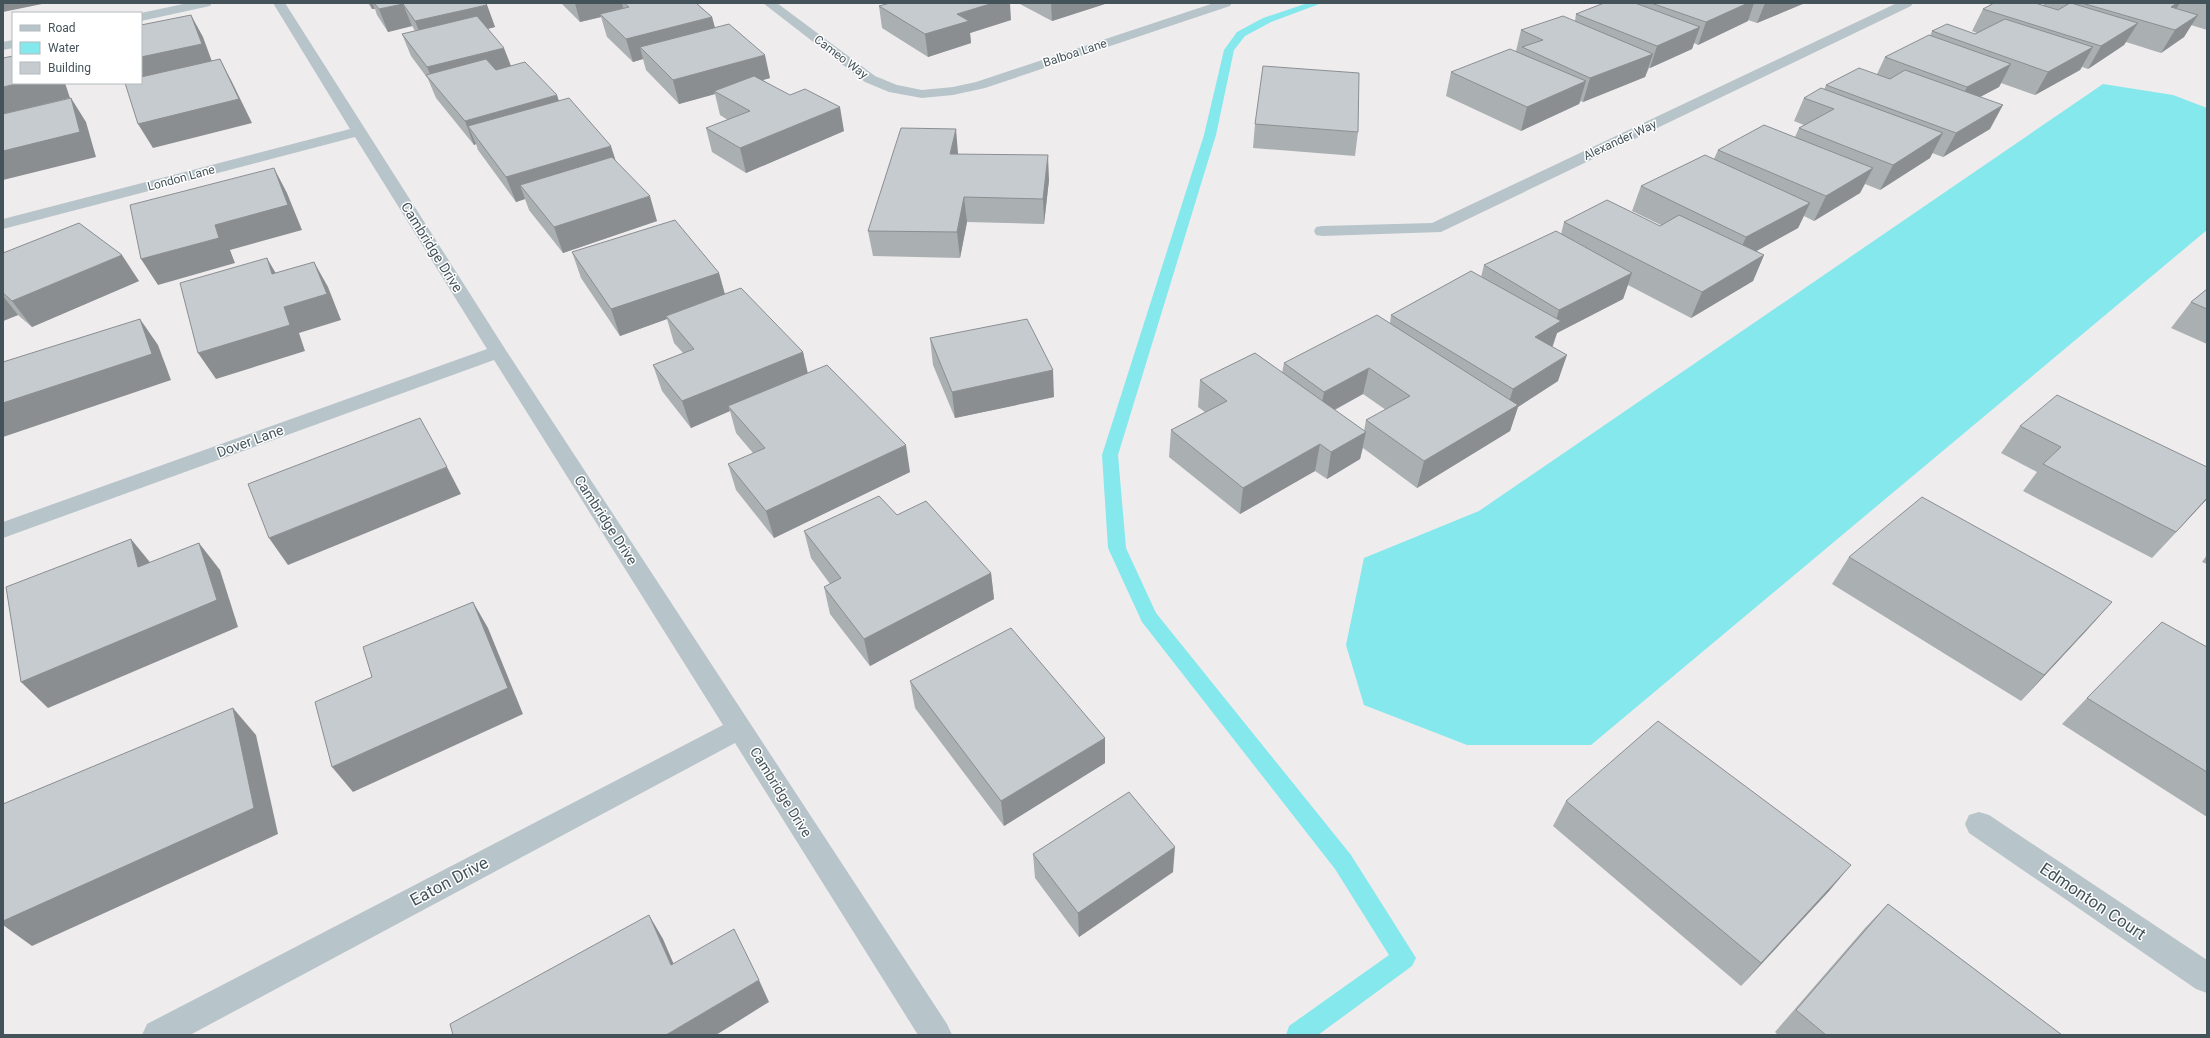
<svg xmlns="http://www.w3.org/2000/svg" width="2210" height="1038" font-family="Roboto,sans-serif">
<rect width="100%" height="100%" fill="#efeced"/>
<!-- water -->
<path fill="#84e8ed" d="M2103 84 2173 95 2207 108V230L1591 745H1467L1364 705 1346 645 1364 558 1479 511Z"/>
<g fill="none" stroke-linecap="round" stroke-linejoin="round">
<!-- stream -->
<path fill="#84e8ed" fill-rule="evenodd" d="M1308 3H1322L1271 22 1245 36 1234 50 1216 135 1118 455 1126 548 1156 613 1351 855 1416 958 1412 966 1318 1035H1286L1289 1026 1389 955 1335 869 1142 622 1108 548 1102 455 1204 135 1224 50 1237 32 1263 18Z"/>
<!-- minor -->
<g fill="#b7c4ca" fill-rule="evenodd">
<path d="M188 3H212L210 6 141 21V13Z"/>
<path d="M273 3H285L507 352 947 1024 952 1035H918L735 743 190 1035H142L147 1024 723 725 494 360 3 538V522L487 349 355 137 3 229V219L350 129Z"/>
<path d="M763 3H777L875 76 897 85 922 90 953 87 976 82 1214 3H1232L1230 6 985 88 953 95 922 98 889 92 865 82Z"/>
<path d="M1897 3H1913L1911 6 1441 232 1322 236 1316 235 1314 231 1316 227 1322 226 1432 223Z"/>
<path d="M13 40V48L3 50V42Z"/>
<path d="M1979 812 1989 815 2207 960V993L2196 989 1969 833 1965 824 1969 815Z"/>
</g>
</g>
<!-- wall -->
<g fill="#aaafb2" fill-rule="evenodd">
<path d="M368 3H485L487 5 495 27 488 29 511 66 559 101 615 160 657 221 563 253 529 210 525 199 516 202 478 150 476 144 474 145 436 98 428 79 411 56 402 34 415 31 412 26 388 32 377 15 375 9H372Z"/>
<path d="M561 3H696L712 17 715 28 770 78 763 80 844 131 746 173 712 152 706 128 728 120 720 115 715 94 679 104 646 70 643 59 633 62 607 37 601 17 580 22Z"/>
<path d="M1018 3H1108L1052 21Z"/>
<path d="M1604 3H1805L1757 23 1748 20V21L1698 45 1694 43 1692 49 1650 68H1649L1645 77 1583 102 1581 101 1579 104 1521 131 1446 96 1451 72 1516 51 1521 30 1575 21 1576 14Z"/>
<path d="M2045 3H2207V30L2191 25 2184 37 2161 53 2126 42 2124 45 2088 69 2082 67 2080 70 2035 95 2001 83 1999 87 1980 97 1990 129 1943 157 1932 153 1930 158 1880 190 1865 184 1860 193 1814 221 1804 216 1798 228 1756 251 1764 255 1753 281 1691 318 1628 285 1623 299 1557 333 1553 346 1558 381 1518 407 1510 431 1417 488 1363 448 1360 459 1327 479 1315 471 1240 514 1169 457 1171 430 1205 412 1198 407 1200 380 1282 373 1284 363 1390 323 1391 315 1481 277 1484 265 1561 234 1564 222 1660 226 1661 225 1632 211 1641 186 1714 159 1718 150 1795 137 1799 128 1804 125 1794 121 1804 98 1824 90 1826 85 1877 74 1885 57 1930 36 1932 31 1975 34 1977 33 1972 31 1983 9 2043 5ZM1363 394 1386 410 1366 420 1364 431 1335 410Z"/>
<path d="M879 6 1011 20 970 33 971 43 928 57 882 28Z"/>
<path d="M1255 124 1358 132 1355 156 1253 148Z"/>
<path d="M958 154 1049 180 1044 224 967 222 960 258 873 256 868 231Z"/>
<path d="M572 252 719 273 725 294 803 352 807 373 910 472 774 538 736 490 728 464 753 453 736 433 730 411 691 428 662 391 653 365 683 353 674 343 667 319 620 336 581 278Z"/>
<path d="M3 253 139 281 32 327 18 315 3 321Z"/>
<path d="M2207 289V344L2171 328 2191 302Z"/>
<path d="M930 338 1054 397 955 418 933 365Z"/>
<path d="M2020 426 2207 467V499L2152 558 2023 491 2037 472 2001 453Z"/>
<path d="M897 515 991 573 994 599 870 666 830 614 824 587 830 584 811 558 804 531Z"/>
<path d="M2207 555V564L2202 562Z"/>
<path d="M1849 557 2112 602 2021 701 1832 584Z"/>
<path d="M2207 647V817L2062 724 2087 698Z"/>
<path d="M910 681 1105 763 1004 826 915 708Z"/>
<path d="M1566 801 1830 890 1741 986 1553 826Z"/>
<path d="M1033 854 1173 872 1079 937 1035 878Z"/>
<path d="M1888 904 2062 1035H1778L1775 1032 1865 928Z"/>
</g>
<!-- shaded-wall -->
<g fill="#8b8e91">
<path d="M3 3H42V4L3 12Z"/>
<path d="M370 3H372L375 9H372Z"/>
<path d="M575 3H622L624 11 600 14 601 17 580 22Z"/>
<path d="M993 3H1010L1011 20 970 33 971 43 928 57 925 34 957 14Z"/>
<path d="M1051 3H1108L1052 21Z"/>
<path d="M1748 3H1754L1748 21 1698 45 1706 22Z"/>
<path d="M1765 3H1805L1757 23Z"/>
<path d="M2177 3H2180L2168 22 2171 7Z"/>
<path d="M403 4 412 26 388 32 379 9Z"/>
<path d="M487 5 495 27 424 44 415 21Z"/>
<path d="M191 15 203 37 214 67 141 83V57Z"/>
<path d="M2198 15 2184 37 2161 53 2175 30Z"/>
<path d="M712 17 718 39 640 47 643 59 633 62 626 39Z"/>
<path d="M2138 23 2124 45 2088 69 2101 46Z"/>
<path d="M1700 27 1692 49 1650 68 1657 46Z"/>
<path d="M2093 47 2080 70 2035 95 2048 72Z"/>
<path d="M504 48 513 71 434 84 427 67Z"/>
<path d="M1653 54 1645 77 1583 102 1590 78Z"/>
<path d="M765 55 770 78 717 93 714 91 715 94 679 104 673 80Z"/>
<path d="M220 59 232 82 252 123 153 148 138 124Z"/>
<path d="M2011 64 1999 87 1955 110 1967 87Z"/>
<path d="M1586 81 1579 104 1521 131 1527 107Z"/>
<path d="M20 83H65L70 98 3 114V87Z"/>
<path d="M557 95 565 119 468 126 476 144 474 145 465 121Z"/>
<path d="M71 98 86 122 96 157 3 180V151Z"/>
<path d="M2003 105 1990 129 1943 157 1956 133Z"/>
<path d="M840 107 844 131 746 173 740 148Z"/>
<path d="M956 129 958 153 952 178 950 154Z"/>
<path d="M1943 133 1930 158 1880 190 1893 165Z"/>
<path d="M611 146 619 171 520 185 525 199 516 202 506 177Z"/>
<path d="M1048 155 1049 180 1044 224 1043 199Z"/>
<path d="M274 168 287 193 302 230 230 250 235 263 158 285 141 259 215 225Z"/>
<path d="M1873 168 1860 193 1814 221 1826 196Z"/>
<path d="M650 196 657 221 563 253 554 227Z"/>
<path d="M964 197 967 222 960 258 957 232Z"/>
<path d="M1810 203 1798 228 1735 263 1746 237Z"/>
<path d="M122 255 139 281 32 327 12 301Z"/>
<path d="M1764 255 1753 281 1691 318 1702 292Z"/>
<path d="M267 258 282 284 272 274Z"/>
<path d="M314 262 328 287 341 320 299 333 305 351 216 379 198 353 284 307Z"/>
<path d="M719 273 726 299 666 316 667 319 620 336 611 309Z"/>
<path d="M1632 273 1623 299 1557 333 1552 347 1535 337 1555 324 1559 310Z"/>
<path d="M3 296 18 315 3 321Z"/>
<path d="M140 319 158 345 171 380 3 437V403Z"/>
<path d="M803 352 809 378 728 406 730 411 691 428 682 401Z"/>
<path d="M1567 355 1558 381 1518 407 1510 431 1417 488 1424 461 1506 412 1513 389Z"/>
<path d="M1369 368 1363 394 1319 418 1324 392Z"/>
<path d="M1053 370 1054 397 955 418 952 392Z"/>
<path d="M1366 432 1360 459 1327 479 1331 452Z"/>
<path d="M1320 444 1315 471 1240 514 1243 488Z"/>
<path d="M906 445 910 472 774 538 766 511Z"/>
<path d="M447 467 461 494 288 565 269 538Z"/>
<path d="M2207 498V499L2152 558 2176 532Z"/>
<path d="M131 539 153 566 138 567Z"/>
<path d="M199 543 220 570 238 627 48 708 21 682Z"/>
<path d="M991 573 994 599 870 666 864 639Z"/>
<path d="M473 602 488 628 523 714 353 792 332 767Z"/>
<path d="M2112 602 2088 629 2021 701 2044 675Z"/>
<path d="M233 708 256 735 278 834 32 946 3 925V921Z"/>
<path d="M1105 738V763L1004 826 1001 801Z"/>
<path d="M1175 847 1173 872 1079 937 1078 913Z"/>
<path d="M1851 865 1830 890 1741 986 1761 963Z"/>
<path d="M649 915 663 939 684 988 671 965Z"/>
<path d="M759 980 769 1002 716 1035H666Z"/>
</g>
<!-- building -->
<g fill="#c6cbcf" stroke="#8b8e91">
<path d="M374 3H485L487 5 415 21 403 4 379 9Z"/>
<path d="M624 3H696L712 17 626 39 600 14 629 7Z"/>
<path d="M890 3H993L957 14 969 21 925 34 879 6Z"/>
<path d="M1604 3H1635L1700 27 1657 46 1576 14Z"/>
<path d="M1651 3H1748L1706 22Z"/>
<path d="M1994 3H2035L2058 10 2070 3H2071L2138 23 2101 46 1983 9Z"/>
<path d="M2082 3H2177L2171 7 2198 15 2175 30Z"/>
<path d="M191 15 202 44 141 57V25Z"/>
<path d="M477 16 504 48 427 67 402 34Z"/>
<path d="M1563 16 1653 54 1590 78 1522 47 1543 40 1521 30Z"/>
<path d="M2005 19 2093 47 2048 72 1932 31 1947 24 1975 34Z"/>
<path d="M729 24 765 55 673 80 640 47Z"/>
<path d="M1929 35 2011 64 1967 87 1885 57Z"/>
<path d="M1510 49 1586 81 1527 107 1451 72Z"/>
<path d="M13 56V83H20L3 87V58Z"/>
<path d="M220 59 239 99 138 124 125 83H141V77Z"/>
<path d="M486 59 496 70 525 62 557 95 465 121 426 75Z"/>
<path d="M1263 66 1359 73 1358 132 1255 124Z"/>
<path d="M1859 68 1890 79 1905 70 2003 105 1956 133 1826 85Z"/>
<path d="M754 76 790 95 805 89 840 107 740 148 706 128 750 111 714 91Z"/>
<path d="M1821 88 1943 133 1893 165 1799 128 1834 109 1804 98Z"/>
<path d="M71 98 80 132 3 151V114Z"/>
<path d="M569 98 611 146 506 177 468 126Z"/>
<path d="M1764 125 1873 168 1826 196 1718 150Z"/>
<path d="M901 128 956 129 950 154 1048 155 1043 199 964 197 957 232 868 231Z"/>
<path d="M1705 155 1810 203 1746 237 1641 186Z"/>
<path d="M612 157 650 196 554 227 520 185Z"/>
<path d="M274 168 288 205 215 225 219 238 141 259 130 205Z"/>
<path d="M1607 200 1660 226 1679 215 1764 255 1702 292 1564 222Z"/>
<path d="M675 220 719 273 611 309 572 252Z"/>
<path d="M79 223 122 255 12 301 3 293V253Z"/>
<path d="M1556 231 1632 273 1559 310 1484 265Z"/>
<path d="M267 258 272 274 314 262 327 294 284 307 290 325 198 353 180 283Z"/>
<path d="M1471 271 1561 321 1535 337 1567 355 1513 389 1391 315Z"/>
<path d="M741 288 803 352 682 401 653 365 694 349 666 316Z"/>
<path d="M2207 289V309L2191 302Z"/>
<path d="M1377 315 1518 405 1424 461 1366 420 1410 396 1369 368 1324 392 1284 363Z"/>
<path d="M140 319 152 354 3 403V362Z"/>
<path d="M1027 319 1053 370 952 392 930 338Z"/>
<path d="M1255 353 1366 432 1331 452 1320 444 1243 488 1171 430 1227 401 1200 380Z"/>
<path d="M827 365 906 445 766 511 728 464 765 448 728 406Z"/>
<path d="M2057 395 2207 467V498L2176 532 2043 464 2061 447 2020 426Z"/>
<path d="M420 418 447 467 269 538 248 484Z"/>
<path d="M879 496 897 515 926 501 991 573 864 639 824 587 841 578 804 531Z"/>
<path d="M1922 497 2112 602 2044 675 1849 557Z"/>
<path d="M131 539 138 567 199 543 217 600 21 682 6 587Z"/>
<path d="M473 602 508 688 332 767 315 702 372 677 363 647Z"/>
<path d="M2162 622 2207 647V772L2087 698Z"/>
<path d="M1011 628 1105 738 1001 801 910 681Z"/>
<path d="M233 708 254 808 3 921V804Z"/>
<path d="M1658 721 1851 865 1761 963 1566 801Z"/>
<path d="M1129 792 1175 847 1078 913 1033 854Z"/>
<path d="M1888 904 2062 1035H1826L1796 1010Z"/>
<path d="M649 915 671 965 734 929 759 980 666 1035H453L450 1024Z"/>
</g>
<g text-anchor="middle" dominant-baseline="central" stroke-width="3" stroke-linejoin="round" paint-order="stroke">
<!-- far-street labels -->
<g font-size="12" fill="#44535a" stroke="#fff">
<text transform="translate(1075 53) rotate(-18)">Balboa Lane</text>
<text transform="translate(841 57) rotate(37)">Cameo Way</text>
<text transform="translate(1620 140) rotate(-25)">Alexander Way</text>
<text transform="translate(181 178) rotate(-15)">London Lane</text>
</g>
<!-- street labels -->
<g font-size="14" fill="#44535a" stroke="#fff">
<text transform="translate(432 247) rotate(58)">Cambridge Drive</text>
<text transform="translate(250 441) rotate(-20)">Dover Lane</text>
<text transform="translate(606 520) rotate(57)">Cambridge Drive</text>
<text transform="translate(781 792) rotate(58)">Cambridge Drive</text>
</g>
<!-- near-street labels -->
<g font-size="17" fill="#44535a" stroke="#fff">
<text transform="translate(449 881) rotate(-28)">Eaton Drive</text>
<text transform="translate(2093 901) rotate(34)">Edmonton Court</text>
</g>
</g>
<!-- border -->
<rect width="2210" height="1038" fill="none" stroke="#44535a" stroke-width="8"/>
<!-- legend -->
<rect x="12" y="12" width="130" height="72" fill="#ffffff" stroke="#b4babd"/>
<rect x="20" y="25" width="20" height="6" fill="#b7c4ca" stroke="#b4babd"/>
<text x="48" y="32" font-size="12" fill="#44535a">Road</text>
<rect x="20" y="42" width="20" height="12" fill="#84e8ed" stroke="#b4babd"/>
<text x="48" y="52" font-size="12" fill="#44535a">Water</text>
<rect x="20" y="62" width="20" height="12" fill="#c6cbcf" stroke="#b4babd"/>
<text x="48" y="72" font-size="12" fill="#44535a">Building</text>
</svg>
